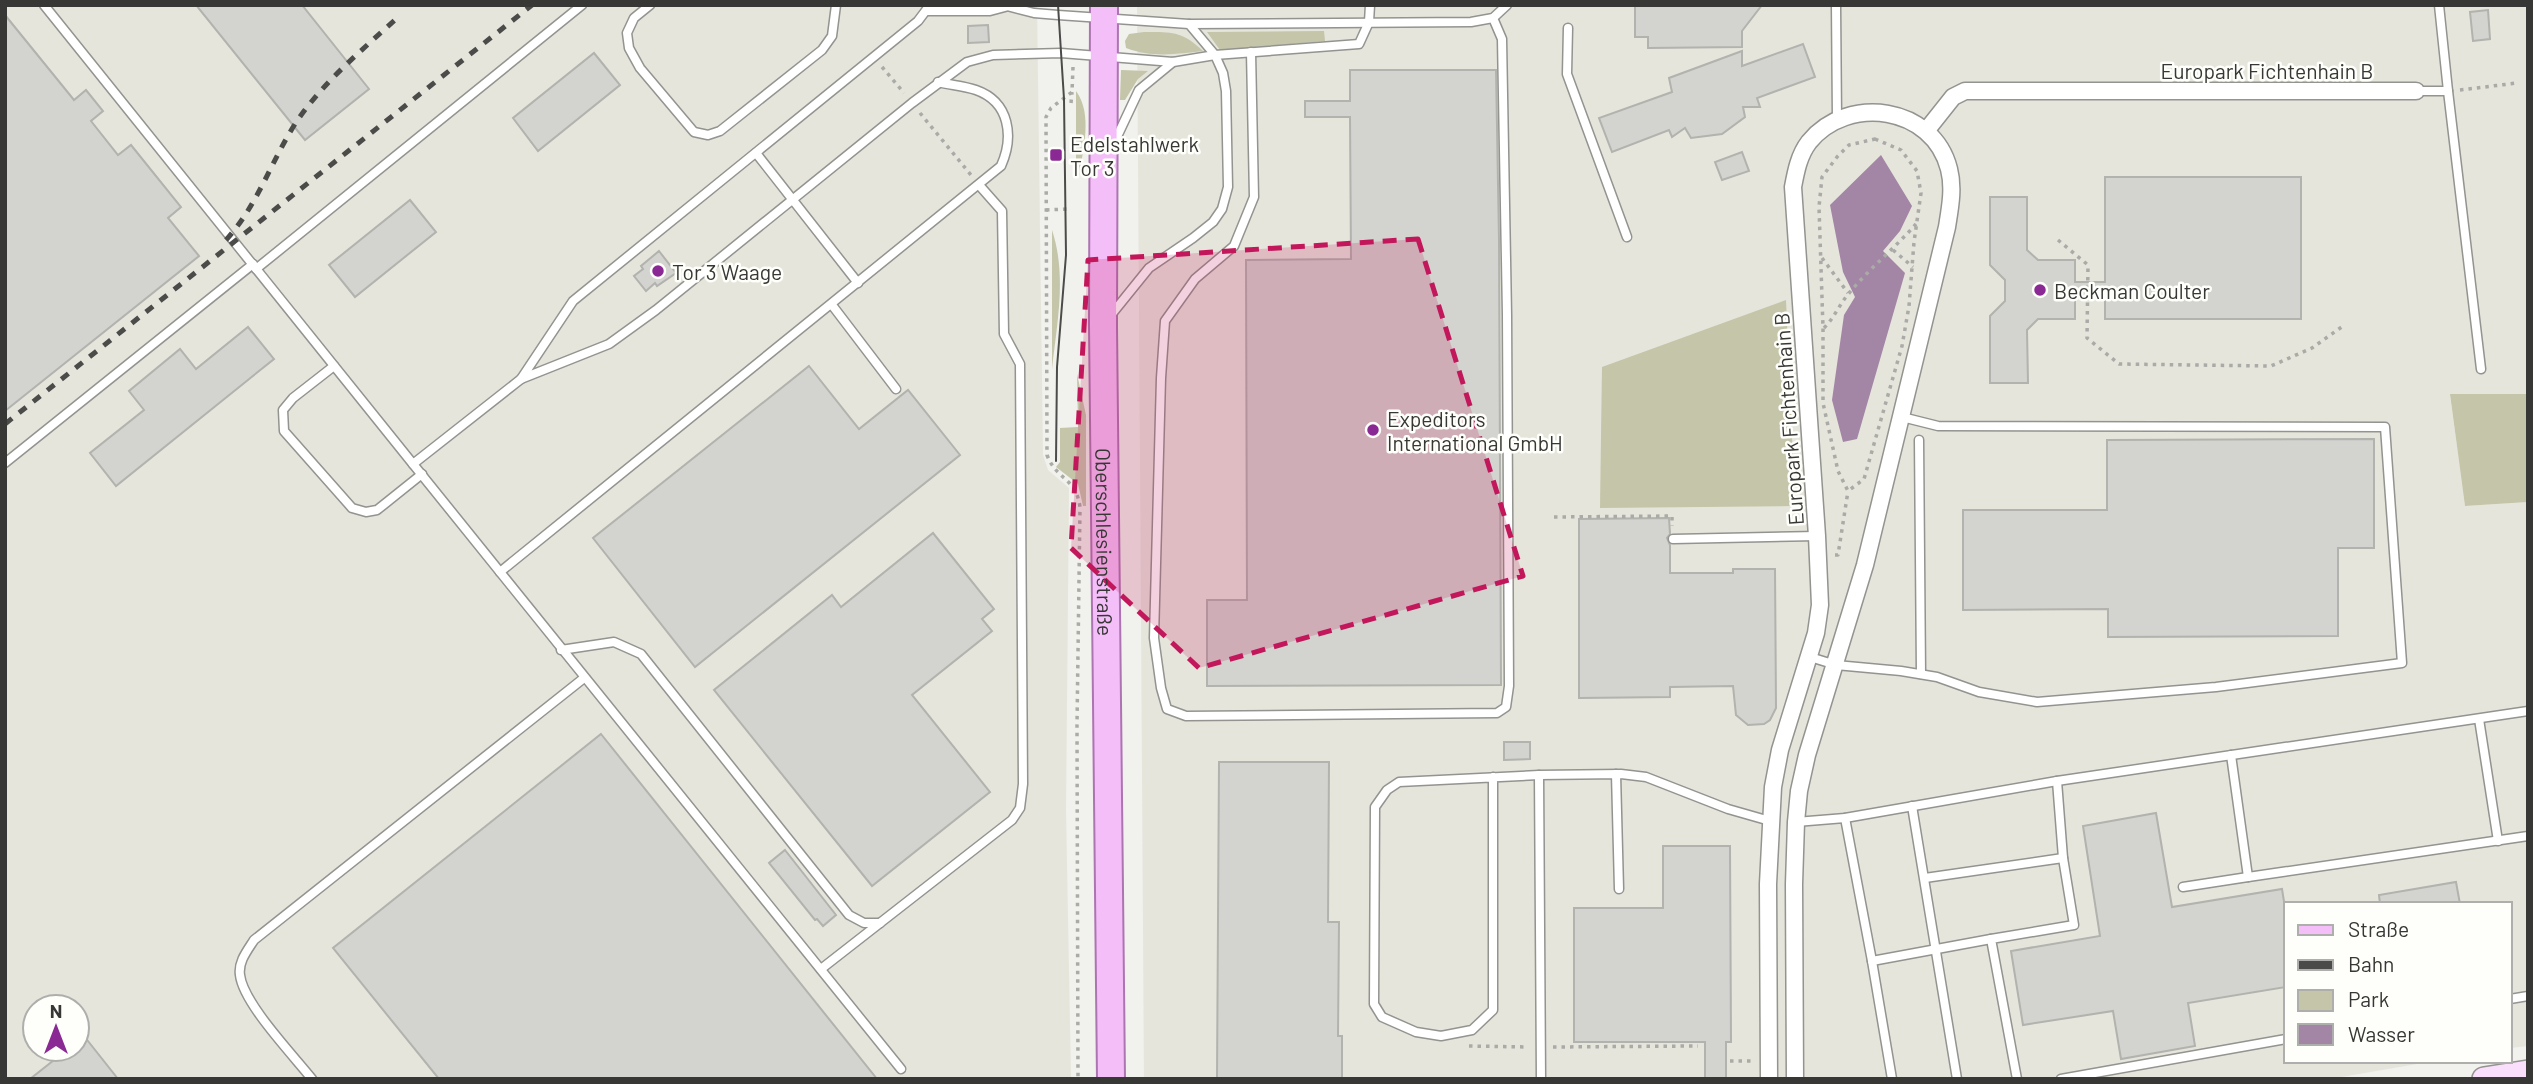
<svg xmlns="http://www.w3.org/2000/svg" width="2533" height="1084" font-family="Barlow,sans-serif">
<rect width="100%" height="100%" fill="#f1f1ed"/>
<!-- built -->
<g fill="#e5e5db" fill-rule="evenodd">
<path d="M5 5H1037L1043 455 1048 470 1069 488 1066 810 1071 1079H5ZM35 1007H77V1049H35Z"/>
<path d="M1137 5H2528V394L2450 395 2465 506 2528 502V1046L2510 1048V904H2286V1061H2434L2330 1079H1144Z"/>
</g>
<!-- green -->
<g fill="#c5c5a9">
<path d="M1324 31 1325 41 1220 50 1207 32Z"/>
<path d="M1144 32C1172 32 1182 31 1203 51 1176 54 1153 58 1126 48L1125 41 1129 34Z"/>
<path d="M1121 70 1148 71 1138 79 1125 100H1120Z"/>
<path d="M1076 91C1093 114 1083 150 1079 176H1076Z"/>
<path d="M1052 230C1067 276 1057 322 1052 369Z"/>
<path d="M1786 300 1795 506 1600 508 1602 367Z"/>
<path d="M1077 374 1086 415V506H1083L1078 484 1056 467 1060 462V428L1078 427Z"/>
<path d="M2450 394H2528V502L2465 506Z"/>
</g>
<!-- water -->
<path fill="#a386a5" d="M1881 155 1912 206 1900 231 1883 251 1905 273 1857 439 1843 442 1832 400 1844 315 1855 297 1843 272 1830 205Z"/>
<!-- building -->
<g fill="#d3d3cf" stroke="#b2b2ae" stroke-width="2">
<path d="M196 5H302L369 89 305 140Z"/>
<path d="M1635 5H1762L1742 31V47L1648 48V37H1635Z"/>
<path d="M2488 10 2490 39 2473 41 2470 12Z"/>
<path d="M5 15 74 100 86 90 103 111 91 121 118 155 131 145 181 207 168 218 199 256 5 411Z"/>
<path d="M988 25 989 42 968 43V26Z"/>
<path d="M1803 44 1815 77 1757 98 1760 107H1743L1745 117 1722 134 1691 138 1685 128 1672 137 1669 130 1612 152 1599 118 1672 92 1669 78 1742 51V66Z"/>
<path d="M594 53 620 85 538 151 513 118Z"/>
<path d="M1350 70H1496L1499 240 1501 685 1207 686V600H1247L1246 260 1351 259 1350 117H1305V101H1350Z"/>
<path d="M1742 152 1749 171 1722 180 1715 162Z"/>
<path d="M2105 177H2301V319H2105V298L2075 297V319H2038L2027 330 2028 383H1990V316L2005 301V280L1990 265V197H2027V250L2038 260H2075V282H2105Z"/>
<path d="M410 200 436 232 355 297 329 265Z"/>
<path d="M659 251 676 273 657 286 655 283 646 291 634 276 643 269 641 266Z"/>
<path d="M248 327 274 359 116 486 90 453 144 410 129 391 180 349 196 369Z"/>
<path d="M809 366 859 429 908 390 960 455 695 667 593 538Z"/>
<path d="M2374 439V548H2338V636L2108 637V609L1963 610V510H2107V440Z"/>
<path d="M1669 518 1670 534 1667 538 1670 545V573H1733V569H1775L1776 708 1770 720 1764 724 1748 725 1736 715 1733 686 1670 687V697L1579 698V519Z"/>
<path d="M933 533 994 609 982 619 992 631 912 695 990 792 872 886 714 690 832 595 841 607Z"/>
<path d="M601 734 877 1079H439L333 948Z"/>
<path d="M1504 742H1530V759L1504 760Z"/>
<path d="M1219 762H1329L1328 922H1339L1338 1036H1342V1079H1217Z"/>
<path d="M2156 813 2172 907 2282 889 2286 914V987L2188 1003 2195 1046 2121 1059 2113 1011 2023 1025 2011 951 2100 936 2083 826Z"/>
<path d="M1663 846H1730L1731 1042H1726V1079H1705V1042H1574V908H1663Z"/>
<path d="M785 850 836 915 823 926 817 919 815 920 769 863Z"/>
<path d="M2456 882 2460 904H2380L2379 895Z"/>
<path d="M84 1036 118 1079H30L68 1049H77V1041Z"/>
</g>
<g fill="none" stroke-linecap="round" stroke-linejoin="round">
<!-- lane casing -->
<g stroke="#939390" stroke-width="11">
<g id="lane">
<path d="M44 5 413 464 521 379"/>
<path d="M650 5 634 18 627 33 629 48 640 68 694 132 708 135 720 131 822 50 832 36 836 5"/>
<path d="M930 5 918 21 573 301 521 379 609 344 656 310 912 103 967 62 993 55 1061 53 1173 62 1215 55 1359 44 1369 22 1370 5"/>
<path d="M1003 5 1034 13 1058 15 1189 24 1215 55 1223 73 1226 91 1228 187 1222 209 1213 222 1193 238 1149 268 1111 315"/>
<path d="M1836 5 1837 119"/>
<path d="M2439 5 2448 91"/>
<path d="M928 11H990L1005 7"/>
<path d="M1189 24 1471 22 1493 18 1507 5"/>
<path d="M1568 28 1567 74 1627 237"/>
<path d="M1251 52 1254 197 1234 246 1195 279 1165 321 1161 378 1154 638 1161 688 1167 709 1186 716 1497 713 1506 707 1509 686 1507 315 1502 39 1493 18"/>
<path d="M2416 91H2448L2481 369"/>
<path d="M1114 143 1139 90 1173 62"/>
<path d="M756 153 858 283"/>
<path d="M256 269 582 5"/>
<path d="M832 305 896 389"/>
<path d="M334 366 293 398 283 410 284 431 352 508 366 512 377 510 422 474"/>
<path d="M1919 440 1921 674"/>
<path d="M5 463 253 264"/>
<path d="M413 464 901 1069"/>
<path d="M1673 539 1817 536"/>
<path d="M500 572 1001 166C1014 137 1010 102 976 90 964 86 950 85 938 82"/>
<path d="M561 650 614 642 641 654 849 915 864 923H880"/>
<path d="M1810 657 1836 665 1901 671 1937 677 1979 692 2037 702 2216 687 2402 663 2385 427 1938 426 1902 417"/>
<path d="M2479 719 2498 841"/>
<path d="M2231 755 2248 877 2528 836"/>
<path d="M1616 774 1619 889"/>
<path d="M1539 775 1541 1079"/>
<path d="M1493 777V1010L1472 1030 1441 1036 1416 1032 1382 1017 1374 1004 1375 807 1387 790 1399 782 1539 775 1621 774 1646 777 1728 809 1770 821"/>
<path d="M1912 806 1957 1079"/>
<path d="M1845 818 1872 961 1892 1079"/>
<path d="M1796 822 1845 818 2057 781 2528 711"/>
<path d="M1925 878 2063 858"/>
<path d="M2183 887 2248 877"/>
<path d="M1872 961 1991 939"/>
<path d="M821 969 1012 820 1020 808 1023 784 1020 364 1004 334 1002 211 979 185"/>
<path d="M2510 999 2528 996"/>
<path d="M312 1079C293 1055 243 1003 240 975 238 962 247 951 254 940L584 678"/>
<path d="M2017 1079 1991 939 2074 925 2063 858 2057 781"/>
<path d="M2061 1079 2286 1039"/>
</g>
</g>
<!-- street casing -->
<g stroke="#939390" stroke-width="19">
<g id="street">
<path d="M1926 131 1953 97 1965 91H2416"/>
<path d="M1769 1079 1768 884 1773 787 1780 750 1816 633 1820 605 1817 536 1793 187C1796 171 1799 155 1809 142 1848 94 1933 106 1949 169 1954 188 1950 208 1947 227L1865 565 1807 755 1799 791 1796 822 1794 884 1795 1079"/>
</g>
</g>
<!-- secondary casing -->
<g stroke="#939390" stroke-width="26">
<path id="secondary" d="M2484 1079 2528 1072"/>
</g>
<!-- primary casing -->
<g stroke="#ad74b2" stroke-width="30">
<g id="primary">
<path id="s1" d="M1104 5 1103 326 1111 1079"/>
</g>
</g>
<!-- path -->
<g stroke="#aaaaa7" stroke-width="3.5" stroke-dasharray="3.5 5" stroke-linecap="butt">
<path d="M882 67 904 93"/>
<path d="M1073 67 1072 92 1051 108 1046 117 1047 455C1057 481 1076 477 1080 507L1077 725 1078 1079"/>
<path d="M2460 90 2517 83"/>
<path d="M1071 103 1072 92"/>
<path d="M920 113 971 175"/>
<path d="M1875 139 1901 150 1917 171 1921 193 1914 242 1909 306 1902 346 1864 479 1848 491 1838 471 1823 403V328L1819 207 1822 177 1837 157 1849 145Z"/>
<path d="M1046 210 1068 209"/>
<path d="M2058 240 2088 265 2087 338 2119 364 2271 366 2312 348 2343 326"/>
<path d="M1893 250 1913 267"/>
<path d="M1822 258 1848 293"/>
<path d="M1824 328C1835 317 1840 303 1850 292 1870 268 1895 248 1916 224"/>
<path d="M1554 517 1672 516V526"/>
<path d="M1835 555H1838L1848 491"/>
<path d="M1469 1046 1528 1047"/>
<path d="M1553 1047 1698 1046"/>
<path d="M1730 1061H1752"/>
</g>
<!-- lane -->
<use href="#lane" stroke="#fff" stroke-width="8"/>
<!-- street -->
<use href="#street" stroke="#fff" stroke-width="16"/>
<!-- secondary -->
<use href="#secondary" stroke="#fadffc" stroke-width="23"/>
<!-- primary -->
<use href="#primary" stroke="#f4bff9" stroke-width="26"/>
<!-- tram -->
<path stroke="#4b4b4a" stroke-width="2" d="M1056 461 1057 367 1066 255 1064 99 1058 5"/>
<!-- rail -->
<g stroke="#4b4b4a" stroke-width="5" stroke-dasharray="9 9" stroke-linecap="butt">
<path d="M226 240C257 206 271 162 295 124 322 83 360 52 396 19"/>
<path d="M5 424 532 5"/>
</g>
</g>
<!-- marked area -->
<path fill="#c2185b" fill-opacity="0.2" stroke="#c2185b" stroke-width="5" stroke-dasharray="14 9" stroke-linejoin="round" d="M1418 239 1523 576 1199 668 1071 548 1088 260Z"/>
<!-- markers -->
<g fill="#8a2993" stroke="#fefefb" stroke-width="2.5">
<rect x="1049" y="148" width="14" height="14" rx="3.5"/>
<circle cx="658" cy="271" r="7"/>
<circle cx="2040" cy="290" r="7"/>
<circle cx="1373" cy="430" r="7"/>
</g>
<g text-anchor="middle" dominant-baseline="central" stroke-width="5" stroke-linejoin="round" paint-order="stroke">
<!-- street labels -->
<g font-size="21" fill="#373736" stroke="#fefefb">
<text x="2267" y="70">Europark Fichtenhain B</text>
<text transform="translate(1788 419) rotate(-94)">Europark Fichtenhain B</text>
<text stroke="none"><textPath href="#s1" startOffset="537">Oberschlesienstraße</textPath></text>
</g>
<!-- poi labels -->
<g font-size="21" fill="#373736" stroke="#fefefb" text-anchor="start">
<text x="1070" y="143">Edelstahlwerk<tspan x="1070" dy="24">Tor 3</tspan></text>
<text x="672" y="271">Tor 3 Waage</text>
<text x="2054" y="290">Beckman Coulter</text>
<text x="1387" y="418">Expeditors<tspan x="1387" dy="24">International GmbH</tspan></text>
</g>
</g>
<!-- border -->
<rect width="2533" height="1084" fill="none" stroke="#373736" stroke-width="14"/>
<!-- legend -->
<rect x="2284" y="902" width="228" height="161" fill="#fefefb" stroke="#aeaeac" stroke-width="2"/>
<rect x="2298" y="925" width="35" height="10" fill="#f4bff9" stroke="#aeaeac" stroke-width="2"/>
<text x="2348" y="937" font-size="21" fill="#373736">Straße</text>
<rect x="2298" y="960" width="35" height="10" fill="#4b4b4a" stroke="#aeaeac" stroke-width="2"/>
<text x="2348" y="972" font-size="21" fill="#373736">Bahn</text>
<rect x="2298" y="990" width="35" height="21" fill="#c5c5a9" stroke="#aeaeac" stroke-width="2"/>
<text x="2348" y="1007" font-size="21" fill="#373736">Park</text>
<rect x="2298" y="1024" width="35" height="21" fill="#a386a5" stroke="#aeaeac" stroke-width="2"/>
<text x="2348" y="1042" font-size="21" fill="#373736">Wasser</text>
<!-- north arrow -->
<g transform="translate(56 1028)"><circle r="33" fill="#fefefb" stroke="#aeaeac" stroke-width="2"/>
<path d="M0-5L12 26L0 18L-12 26Z" fill="#8a2993"/>
<text y="-10" font-size="19" font-weight="bold" text-anchor="middle" fill="#373736">N</text>
</g>
</svg>
